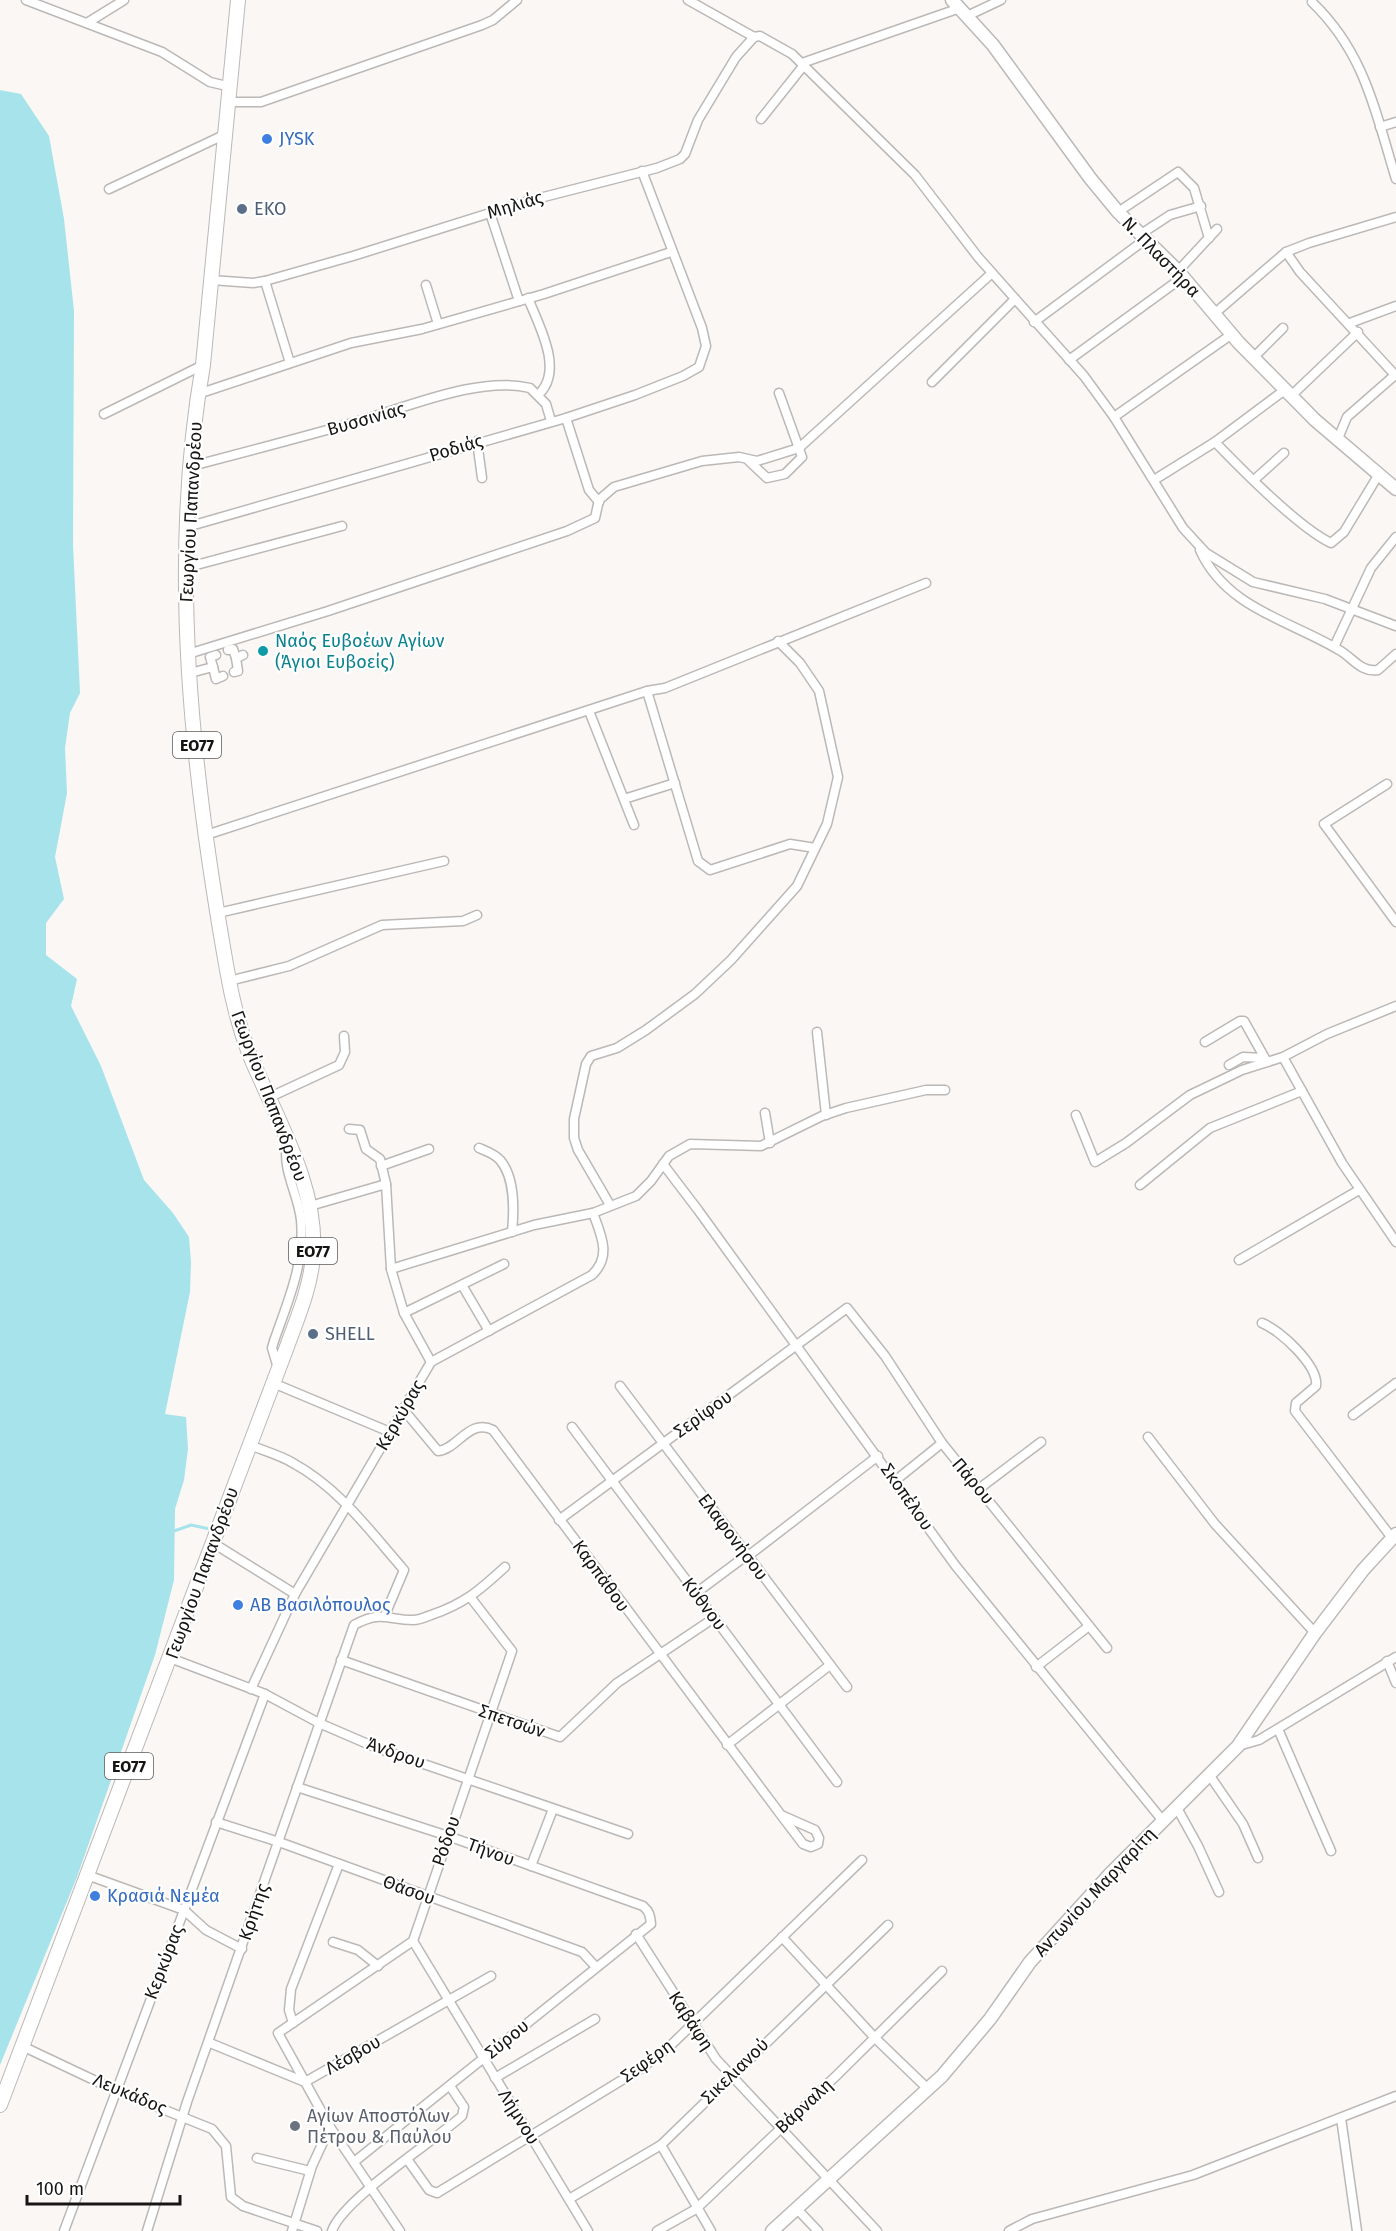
<svg xmlns="http://www.w3.org/2000/svg" width="1396" height="2231" font-family="'Fira Sans',sans-serif">
<rect width="100%" height="100%" fill="#faf7f5"/>
<!-- water -->
<path fill="#a7e3ea" d="M0 90 21 94 49 136 64 219 74 311 73 545 80 693 70 713 65 748 67 793 55 857 64 899 46 923V955L77 979 71 1006 101 1066 144 1180 173 1213 189 1237 191 1262 190 1292 165 1414 186 1417 188 1449 184 1480 175 1509 174 1580 155 1655 77 1877 0 2065Z"/>
<g fill="none" stroke-linecap="round" stroke-linejoin="round">
<!-- stream -->
<path stroke="#a7e3ea" stroke-width="3" d="M174 1531 191 1525 210 1529"/>
<!-- street casing -->
<g stroke="#bcb8b6" stroke-width="11">
<g id="street">
<path d="M26 0 162 52 210 82 231 87"/>
<path d="M688 0 754 37 760 36 792 54 915 175 978 257 1084 376 1114 417 1183 528 1206 553 1253 582 1325 599 1396 626"/>
<path d="M1312 2C1365 53 1375 111 1396 179"/>
<path d="M967 16 1001 0"/>
<path d="M87 23 124 0"/>
<path d="M802 63 960 8"/>
<path d="M229 102H261L482 25 493 20 517 0"/>
<path d="M761 119 804 65"/>
<path d="M1380 127 1396 122"/>
<path d="M109 189 226 134"/>
<path d="M1118 212 1178 172 1194 188 1209 238"/>
<path d="M490 213 519 301"/>
<path d="M1141 234 1170 215 1201 206"/>
<path d="M1286 252 1300 272 1396 376"/>
<path d="M1178 271 1217 229"/>
<path d="M211 280 253 283 265 281 353 256 528 201 657 168 680 159 685 154 698 120 736 57 754 37"/>
<path d="M265 281 290 363"/>
<path d="M426 285 438 324"/>
<path d="M528 298C539 326 564 370 539 394"/>
<path d="M1214 314 1286 252 1309 243 1396 217"/>
<path d="M1034 322 1146 239"/>
<path d="M1350 323 1396 306"/>
<path d="M1254 357 1283 328"/>
<path d="M1069 360 1183 277"/>
<path d="M932 382 1015 299"/>
<path d="M198 394 351 343 422 329 544 294 671 252"/>
<path d="M1292 395 1358 332"/>
<path d="M104 414 203 365"/>
<path d="M1114 417 1232 334"/>
<path d="M566 418 589 490 599 502"/>
<path d="M477 441 482 478"/>
<path d="M1337 441 1347 417 1395 375"/>
<path d="M1215 442C1242 470 1298 527 1331 543L1344 532 1379 474"/>
<path d="M749 461 767 478 785 474 802 457 779 393"/>
<path d="M192 466C245 452 299 438 352 423 403 409 479 375 530 388L546 404 551 421"/>
<path d="M1154 480 1215 442 1286 389"/>
<path d="M1254 480 1284 453"/>
<path d="M187 527 566 418 635 395 683 376 699 367 706 346 702 328 642 171"/>
<path d="M1200 550C1226 608 1289 620 1339 650 1352 657 1361 673 1378 670L1396 654"/>
<path d="M185 568 342 526"/>
<path d="M1334 647 1371 568 1396 537"/>
<path d="M228 650 233 649 236 658 243 655"/>
<path d="M188 654 328 611 567 531 595 518 599 500 614 487 702 461 739 457 757 461 799 448 992 273"/>
<path d="M213 667 216 679 223 676"/>
<path d="M234 672 238 671 236 658"/>
<path d="M190 673 213 667 210 657 216 655"/>
<path d="M647 691 698 861 710 870 790 844 815 848"/>
<path d="M589 711 634 825"/>
<path d="M1387 784 1324 824 1396 922"/>
<path d="M624 799 675 783"/>
<path d="M206 835 647 691 665 688 926 583"/>
<path d="M218 913 444 861"/>
<path d="M229 981 289 966 382 925 463 921 477 915"/>
<path d="M817 1032 826 1115"/>
<path d="M1205 1042 1240 1021H1244L1267 1062"/>
<path d="M1283 1057 1342 1163 1396 1242"/>
<path d="M1229 1065 1243 1057 1264 1058"/>
<path d="M268 1098 339 1065 345 1052 344 1036"/>
<path d="M765 1113 770 1143"/>
<path d="M1076 1115 1095 1162 1126 1143 1190 1095 1242 1070 1283 1057 1327 1034 1396 1006"/>
<path d="M349 1129 360 1130 366 1149 380 1159 386 1184 391 1269"/>
<path d="M479 1148C486 1151 495 1154 500 1160 515 1177 514 1212 512 1232"/>
<path d="M663 1164 698 1210 955 1565 1163 1821"/>
<path d="M381 1166 429 1149"/>
<path d="M1140 1185 1210 1128 1302 1091"/>
<path d="M610 1205 578 1150 574 1138V1119L586 1064 591 1056 617 1048 646 1030 695 994 731 960 797 886 827 824 838 777 819 691 800 663 778 641"/>
<path d="M310 1206 386 1184"/>
<path d="M1239 1260 1359 1190"/>
<path d="M462 1285 489 1331"/>
<path d="M404 1313 504 1264"/>
<path d="M1262 1323C1280 1330 1319 1366 1316 1386L1296 1403 1295 1411 1392 1538"/>
<path d="M431 1362 404 1313 391 1269 534 1225 593 1213 636 1196 651 1181 669 1156 690 1144 761 1146 822 1116 846 1108 926 1090H945"/>
<path d="M278 1368 272 1348 274 1341C288 1301 305 1263 301 1220 298 1193 282 1171 287 1143"/>
<path d="M273 1383 390 1432"/>
<path d="M620 1386 847 1687"/>
<path d="M403 1409 438 1451C458 1449 469 1418 493 1430L781 1815 803 1844 811 1847 818 1844 819 1838 815 1830 781 1815"/>
<path d="M1353 1415 1396 1383"/>
<path d="M572 1427 837 1782"/>
<path d="M1148 1437 1215 1524 1315 1633"/>
<path d="M250 1445C264 1451 280 1455 293 1463 339 1488 370 1531 404 1570L385 1615"/>
<path d="M896 1480 942 1443"/>
<path d="M980 1488 1041 1442"/>
<path d="M559 1520 847 1308 885 1356 942 1443 1107 1648"/>
<path d="M213 1543 295 1594"/>
<path d="M748 1556 878 1456"/>
<path d="M696 1593 747 1555"/>
<path d="M170 1658 265 1694 319 1723 377 1748 628 1834"/>
<path d="M341 1660 560 1737 617 1683 714 1618"/>
<path d="M1387 1661 1396 1683"/>
<path d="M1036 1667 1089 1626"/>
<path d="M251 1689 295 1594 431 1362 592 1275C612 1256 601 1235 593 1213"/>
<path d="M1278 1729 1331 1851"/>
<path d="M727 1745 830 1665"/>
<path d="M1238 1746 1259 1740 1396 1657"/>
<path d="M1210 1776 1243 1824 1258 1858"/>
<path d="M297 1787 448 1836 643 1906C650 1912 650 1916 651 1924L354 2162"/>
<path d="M1177 1808 1198 1846 1219 1892"/>
<path d="M216 1822 279 1842 582 1952 596 1967"/>
<path d="M531 1866 553 1809"/>
<path d="M87 1875 184 1910 206 1930 242 1949"/>
<path d="M636 1934 716 2059 877 2231"/>
<path d="M782 1937 875 2038 928 2089"/>
<path d="M413 1941 588 2231"/>
<path d="M333 1942 358 1950 378 1966"/>
<path d="M293 2023 289 2010 291 1989 339 1864"/>
<path d="M210 2043 305 2082 491 1976"/>
<path d="M22 2046 115 2090 212 2129 226 2146 231 2197 243 2206 317 2231"/>
<path d="M495 2078 595 2019"/>
<path d="M1341 2118 1357 2231"/>
<path d="M661 2145 711 2231"/>
<path d="M257 2158 310 2171"/>
<path d="M407 2159 429 2190 437 2193 640 2069 669 2047 862 1860"/>
<path d="M569 2199 661 2145 888 1925"/>
<path d="M797 2209 818 2231"/>
<path d="M64 2231 265 1694"/>
<path d="M147 2231 187 2102 354 1625C381 1610 387 1620 413 1620 419 1620 426 1617 431 1615 464 1604 480 1590 505 1567"/>
<path d="M292 2231 312 2166 330 2127"/>
<path d="M332 2231C342 2200 434 2141 462 2116L464 2107 450 2086"/>
<path d="M400 2231 330 2127 278 2033 413 1941 512 1651 471 1598"/>
<path d="M657 2231 696 2209 837 2075 942 1971"/>
<path d="M1009 2231 1032 2219 1193 2175 1396 2096"/>
</g>
</g>
<!-- secondary casing -->
<g stroke="#bcb8b6" stroke-width="15">
<g id="secondary">
<path d="M952 0 993 45 1090 178 1118 212 1178 271 1239 343 1315 420 1396 489"/>
<path d="M772 2231 942 2076 990 2019 1030 1962 1110 1874 1238 1746 1315 1633 1363 1570 1396 1534"/>
</g>
</g>
<!-- primary casing -->
<g stroke="#bcb8b6" stroke-width="16">
<path id="primary" d="M0 2105 285 1352C296 1321 311 1288 313 1255 318 1184 275 1117 249 1053 239 1027 232 999 227 970 192 773 168 564 203 365L238 0"/>
</g>
<!-- street -->
<use href="#street" stroke="#fff" stroke-width="8"/>
<!-- secondary -->
<use href="#secondary" stroke="#fff" stroke-width="12"/>
<!-- primary -->
<use href="#primary" stroke="#fff" stroke-width="14"/>
</g>
<!-- markers -->
<g fill="#3f7fe0" stroke="#fff" stroke-width="2">
<circle cx="267" cy="139" r="6"/>
<circle cx="238" cy="1605" r="6"/>
<circle cx="95" cy="1896" r="6"/>
</g>
<g fill="#5c6f8a" stroke="#fff" stroke-width="2">
<circle cx="242" cy="209" r="6"/>
<circle cx="313" cy="1334" r="6"/>
</g>
<circle fill="#0f9aa8" stroke="#fff" stroke-width="2" cx="263" cy="651" r="6"/>
<circle fill="#6b7280" stroke="#fff" stroke-width="2" cx="295" cy="2126" r="6"/>
<g text-anchor="middle" dominant-baseline="central" stroke-width="4.5" stroke-linejoin="round" paint-order="stroke">
<!-- shield labels -->
<g fill="#fff" stroke="#5c5b5a" stroke-width="1.5">
<rect x="173" y="732" width="48" height="26" rx="4.5"/>
<rect x="289" y="1238" width="48" height="26" rx="4.5"/>
<rect x="105" y="1753" width="48" height="26" rx="4.5"/>
</g>
<g font-size="16" font-weight="bold" fill="#161514">
<text x="197" y="745">ΕΟ77</text>
<text x="313" y="1251">ΕΟ77</text>
<text x="129" y="1766">ΕΟ77</text>
</g>
<!-- shop labels -->
<g font-size="18" fill="#366cbe" stroke="#fff" text-anchor="start">
<text x="279" y="139">JYSK</text>
<text x="250" y="1605">ΑΒ Βασιλόπουλος</text>
<text x="107" y="1896">Κρασιά Νεμέα</text>
</g>
<!-- street labels -->
<g font-size="18" fill="#161514" stroke="#fff">
<text transform="translate(515 205) rotate(-17)">Μηλιάς</text>
<text transform="translate(1161 257) rotate(46)">Ν. Πλαστήρα</text>
<text transform="translate(366 419) rotate(-16)">Βυσσινίας</text>
<text transform="translate(456 448) rotate(-17)">Ροδιάς</text>
<text transform="translate(191 512) rotate(-87)">Γεωργίου Παπανδρέου</text>
<text transform="translate(269 1096) rotate(69)">Γεωργίου Παπανδρέου</text>
<text transform="translate(703 1414) rotate(-36)">Σερίφου</text>
<text transform="translate(400 1415) rotate(-60)">Κερκύρας</text>
<text transform="translate(973 1481) rotate(50)">Πάρου</text>
<text transform="translate(907 1497) rotate(55)">Σκοπέλου</text>
<text transform="translate(733 1537) rotate(53)">Ελαφονήσου</text>
<text transform="translate(202 1573) rotate(-70)">Γεωργίου Παπανδρέου</text>
<text transform="translate(601 1576) rotate(54)">Καρπάθου</text>
<text transform="translate(704 1604) rotate(53)">Κύθνου</text>
<text transform="translate(512 1721) rotate(19)">Σπετσών</text>
<text transform="translate(396 1753) rotate(20)">Άνδρου</text>
<text transform="translate(446 1841) rotate(-71)">Ρόδου</text>
<text transform="translate(491 1852) rotate(20)">Τήνου</text>
<text transform="translate(409 1890) rotate(20)">Θάσου</text>
<text transform="translate(1095 1892) rotate(-47)">Αντωνίου Μαργαρίτη</text>
<text transform="translate(254 1912) rotate(-71)">Κρήτης</text>
<text transform="translate(164 1962) rotate(-69)">Κερκύρας</text>
<text transform="translate(691 2021) rotate(57)">Καβάφη</text>
<text transform="translate(507 2039) rotate(-39)">Σύρου</text>
<text transform="translate(353 2055) rotate(-30)">Λέσβου</text>
<text transform="translate(647 2061) rotate(-36)">Σεφέρη</text>
<text transform="translate(735 2071) rotate(-44)">Σικελιανού</text>
<text transform="translate(130 2094) rotate(23)">Λευκάδος</text>
<text transform="translate(804 2106) rotate(-43)">Βάρναλη</text>
<text transform="translate(519 2117) rotate(58)">Λήμνου</text>
</g>
<!-- service labels -->
<g font-size="18" fill="#4e5e75" stroke="#fff" text-anchor="start">
<text x="254" y="209">ΕΚΟ</text>
<text x="325" y="1334">SHELL</text>
</g>
<!-- culture labels -->
<g font-size="18" fill="#0d838f" stroke="#fff" text-anchor="start">
<text x="275" y="641">Ναός Ευβοέων Αγίων<tspan x="275" dy="21">(Άγιοι Ευβοείς)</tspan></text>
</g>
<!-- worship labels -->
<g font-size="18" fill="#5b616d" stroke="#fff" text-anchor="start">
<text x="307" y="2116">Αγίων Αποστόλων<tspan x="307" dy="21">Πέτρου &amp; Παύλου</tspan></text>
</g>
</g>
<!-- scale -->
<path d="M27 2195v9h153v-9" fill="none" stroke="#161514" stroke-width="3"/>
<text x="36" y="2195" font-size="18" fill="#161514" stroke="#ffffff" stroke-width="4.5" paint-order="stroke">100 m</text>
</svg>
